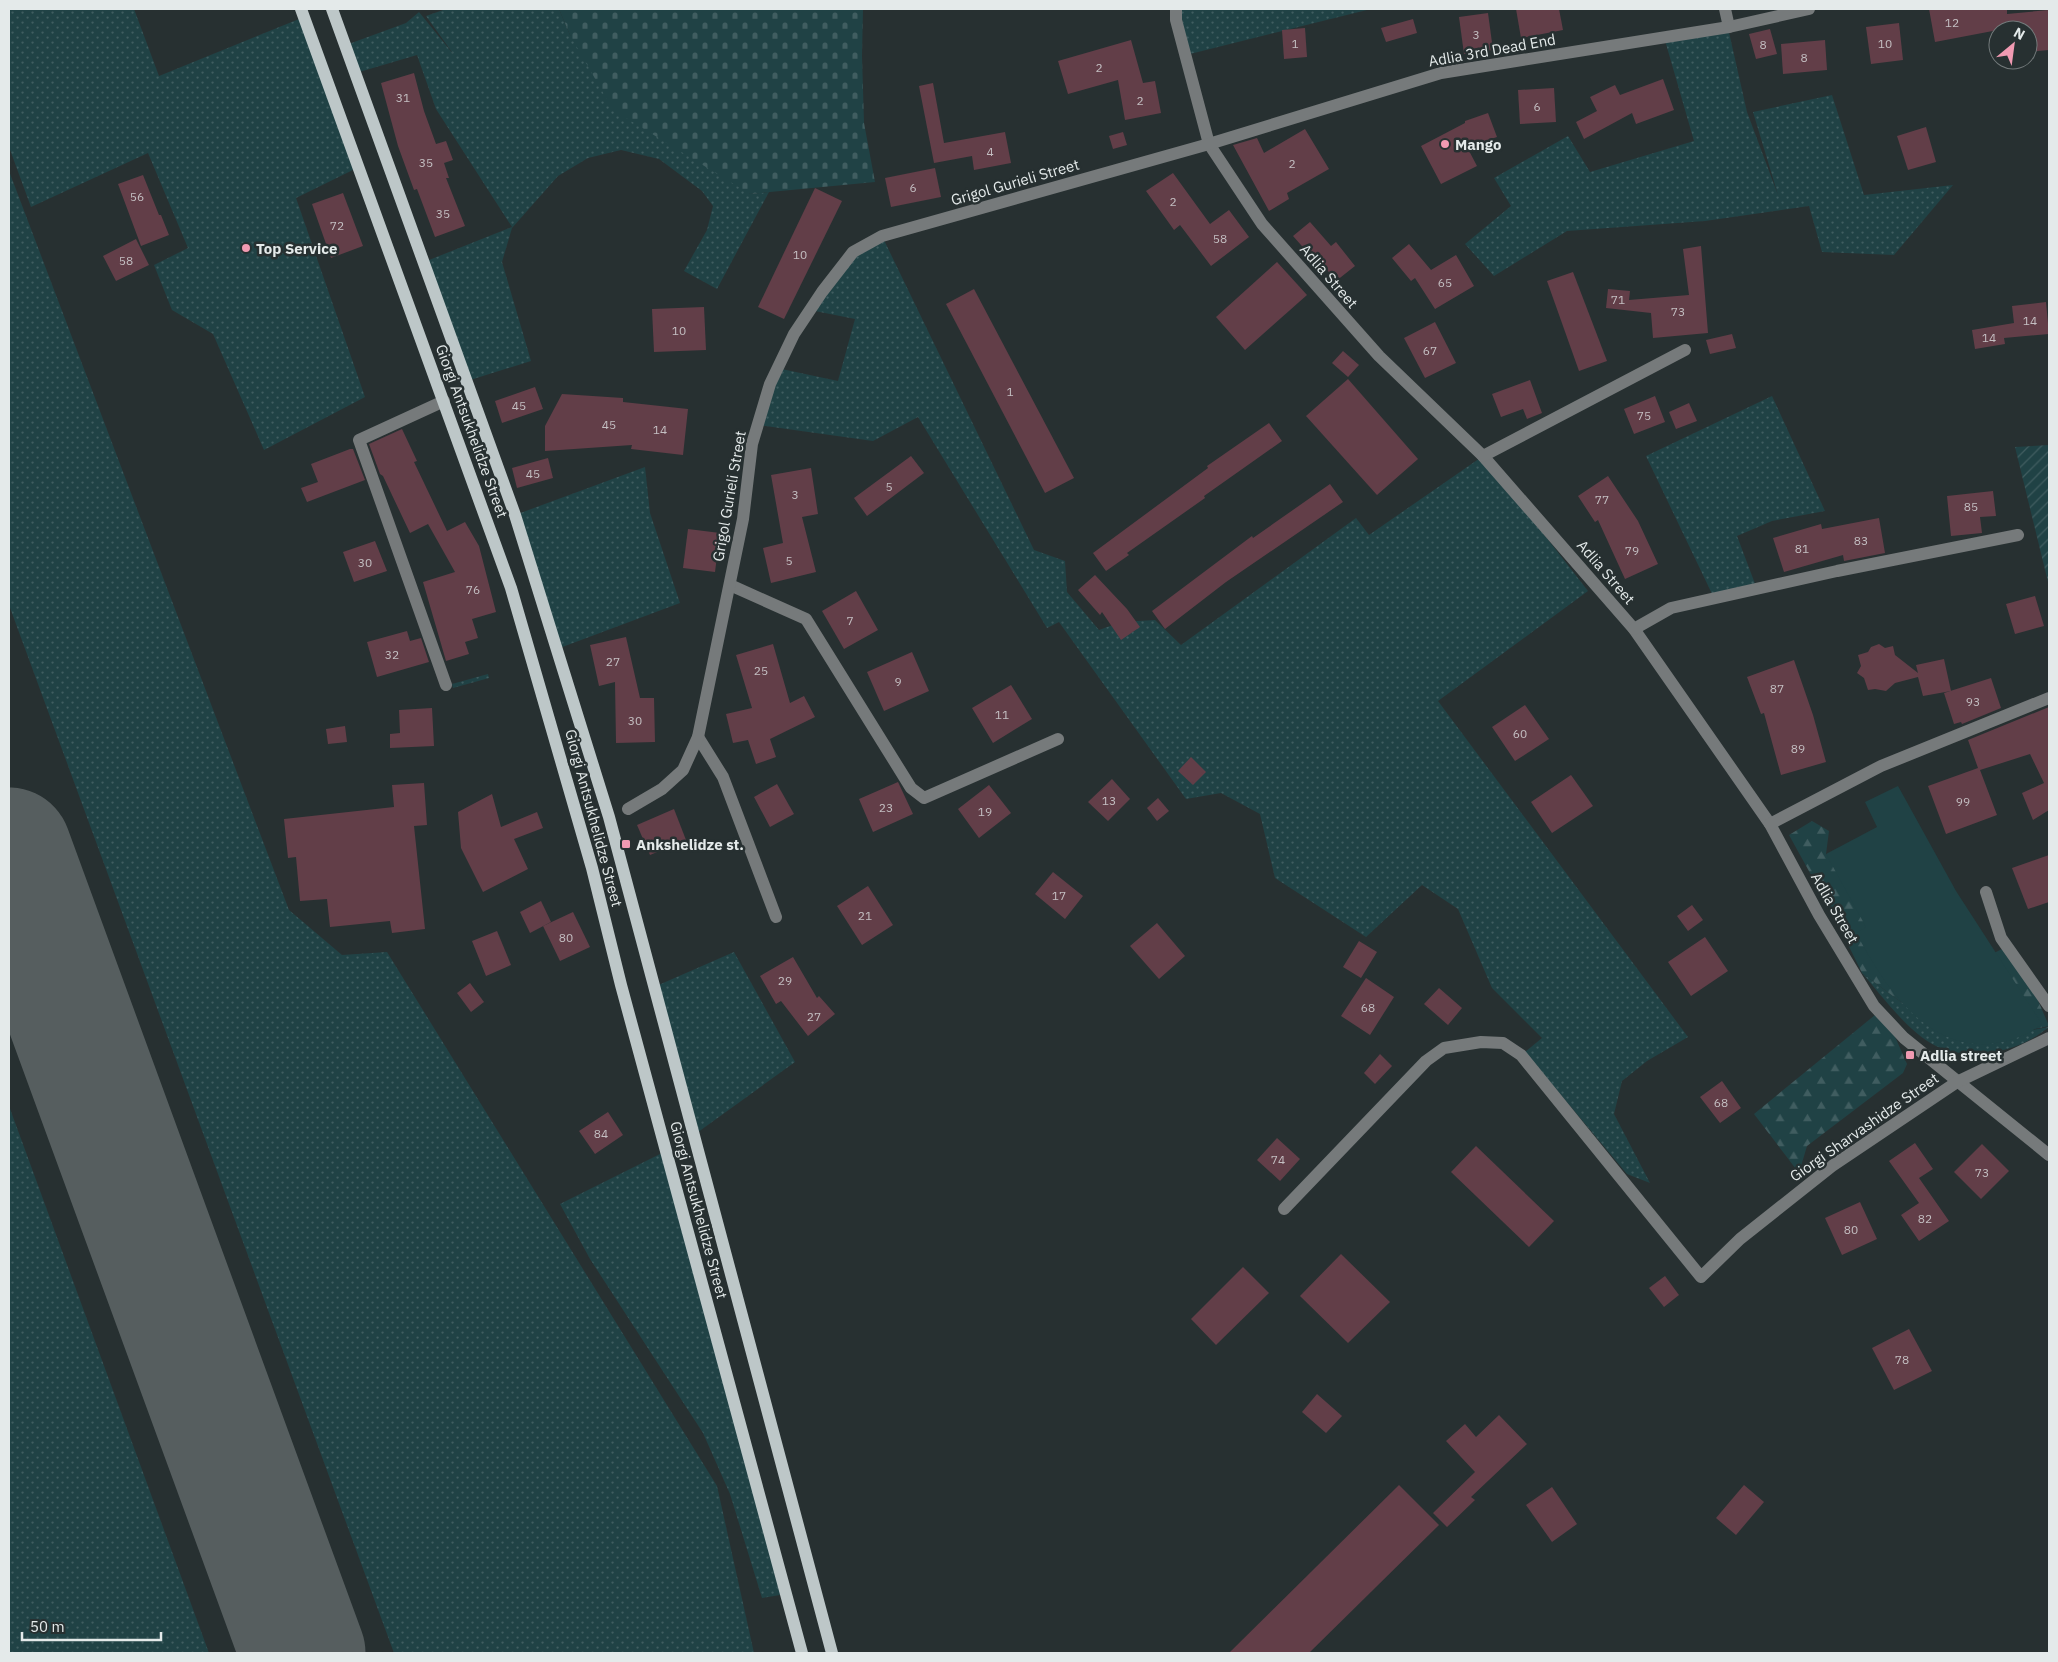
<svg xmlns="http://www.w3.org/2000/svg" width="2058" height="1662" font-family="'IBM Plex Sans',sans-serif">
<defs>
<pattern id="grass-dots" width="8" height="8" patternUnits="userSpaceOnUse" patternTransform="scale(1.25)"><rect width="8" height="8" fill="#204245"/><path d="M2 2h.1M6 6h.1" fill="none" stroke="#405d60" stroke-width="1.8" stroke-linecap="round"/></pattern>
<pattern id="forest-firs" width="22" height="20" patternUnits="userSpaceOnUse" patternTransform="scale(1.25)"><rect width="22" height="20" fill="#204245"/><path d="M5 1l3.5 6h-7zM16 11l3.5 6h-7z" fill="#405d60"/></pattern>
<pattern id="cemetery-stones" width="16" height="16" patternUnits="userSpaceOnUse" patternTransform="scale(1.25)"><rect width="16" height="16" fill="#204245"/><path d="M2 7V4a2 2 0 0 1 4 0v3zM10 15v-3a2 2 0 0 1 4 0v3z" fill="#405d60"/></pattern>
<pattern id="garden-furrows" width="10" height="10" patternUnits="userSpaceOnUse" patternTransform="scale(1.25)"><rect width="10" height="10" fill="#204245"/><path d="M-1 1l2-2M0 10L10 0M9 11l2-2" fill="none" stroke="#405d60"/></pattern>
</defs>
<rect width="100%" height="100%" fill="#273031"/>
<!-- grass -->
<g fill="url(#grass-dots)">
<path d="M9 9H134L159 76 304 17 359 167 296 198 365 397 264 450 213 334 172 310 154 265 188 248 148 153 31 207 9 147Z"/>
<path d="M446 9H559L570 35 750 194 769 192 717 289 684 271 707 230 713 206 702 191 659 159 621 150 588 158 558 176 512 228 502 262 531 361 467 381 424 262 512 227 436 109 417 55 356 73 346 45 406 23 419 12 454 55 426 16Z"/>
<path d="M1181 9H1371L1186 55Z"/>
<path d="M1728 28 1747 112 1778 195 1753 112 1832 95 1864 195 1953 185 1894 255 1822 252 1809 206 1705 221 1567 231 1494 276 1465 244 1511 206 1494 178 1568 136 1590 172 1694 141 1664 37Z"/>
<path d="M9 171 289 910 342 955 387 952 717 1486 754 1653H394L9 605Z"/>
<path d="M882 236 1034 550 1065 561 1067 592 1099 630 1121 622 1155 620 1181 645 1356 518 1369 535 1483 456 1588 591 1438 701 1688 1037 1647 1061 1622 1081 1614 1114 1650 1183 1627 1174 1525 1052 1542 1038 1492 988 1458 909 1422 885 1366 937 1275 878 1260 814 1221 793 1186 799 1059 622 1047 628 918 417 873 441 758 425 777 368 838 381 855 319 810 310 853 252Z"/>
<path d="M1772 396 1825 511 1772 521 1737 536 1757 589 1714 598 1646 456Z"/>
<path d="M645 467 650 513 680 603 557 649 515 515Z"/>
<path d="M488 674 489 678 453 688 452 684Z"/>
<path d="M734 952 795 1062 694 1135 654 987Z"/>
<path d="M1862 973 1948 1037 2005 1035 2049 1027C2020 1051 1973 1063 1936 1046 1909 1033 1882 996 1862 973Z"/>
<path d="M9 1106 209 1653H9Z"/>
<path d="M666 1151 786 1594 762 1598 730 1494 703 1433 590 1259 560 1204Z"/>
</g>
<!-- forest -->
<g fill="url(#forest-firs)">
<path d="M1812 821 1829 831 1826 854 1986 957 2004 948 2037 998 2049 1026 2005 1035 1948 1037 1862 973 1836 920 1789 835Z"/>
<path d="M1875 1015 1893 1032 1907 1064 1903 1073 1807 1146 1799 1173 1754 1114Z"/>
</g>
<!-- cemetery -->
<path fill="url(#cemetery-stones)" d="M559 9H863L862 56 864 123 875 182 750 194 613 110 570 35Z"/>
<!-- park -->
<path fill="#204245" d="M1898 786 1956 891 2042 1024C2026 1036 2008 1042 1989 1044 1923 1048 1884 984 1856 933L1866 927 1826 854 1877 827 1865 802Z"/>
<!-- garden -->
<path fill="url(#garden-furrows)" d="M2049 445V586L2015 447Z"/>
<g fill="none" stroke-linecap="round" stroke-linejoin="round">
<!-- runway -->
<path stroke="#565e5f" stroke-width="125" d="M9 850 303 1653"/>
</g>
<!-- building -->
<g fill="#623e48">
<path d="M1516 9H1559L1563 30 1521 38Z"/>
<path d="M1929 9H2007V14L2049 10V50L2028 52V30H1998L1935 42Z"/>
<path d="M1488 13 1493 50 1464 54 1459 17Z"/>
<path d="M1413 19 1417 33 1386 42 1381 28Z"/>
<path d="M1899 23 1903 60 1871 64 1866 27Z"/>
<path d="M1305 28 1307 57 1284 59 1282 30Z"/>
<path d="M1770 29 1777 54 1756 59 1749 34Z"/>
<path d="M1131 40 1143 83 1155 81 1161 113 1125 120 1118 80 1068 94 1058 61Z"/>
<path d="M1825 40 1827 70 1783 74 1781 44Z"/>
<path d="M414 73 424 111 436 144 446 141 453 160 444 163 449 178H446L465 226 435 237 417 189 414 190 398 146 381 83Z"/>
<path d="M1663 79 1674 110 1636 124 1632 113 1584 139 1576 122 1597 111 1590 97 1615 85 1620 95Z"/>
<path d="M933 83 944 143 1005 132 1011 163 974 170 972 156 934 163 919 86Z"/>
<path d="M1554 88 1556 122 1520 124 1518 90Z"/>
<path d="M1488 113 1497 137 1467 147 1477 166 1441 184 1421 146 1465 123V121Z"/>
<path d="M1926 127 1936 162 1908 170 1897 136Z"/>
<path d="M1305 129 1329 169 1287 193 1289 199 1269 211 1233 145 1257 138 1264 153Z"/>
<path d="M1123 132 1127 145 1113 149 1109 136Z"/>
<path d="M935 168 941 197 891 207 885 178Z"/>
<path d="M1173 173 1210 224 1229 210 1249 237 1211 266 1180 225 1174 230 1146 191Z"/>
<path d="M143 175 159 215H161L169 235 141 246 118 184Z"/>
<path d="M815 188 842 201 784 319 758 307Z"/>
<path d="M343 193 363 246 331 258 312 204Z"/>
<path d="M1310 222 1331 246 1336 242 1355 266 1336 281 1312 251 1309 254 1293 236Z"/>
<path d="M136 239 149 265 116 281 103 256Z"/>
<path d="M1409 244 1431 270 1456 255 1474 286 1435 309 1415 278 1411 281 1392 258Z"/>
<path d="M1701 246 1708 333 1653 338 1651 313 1606 308 1608 289 1630 291 1629 300 1689 295 1683 249Z"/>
<path d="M1277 262 1307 295 1245 350 1216 317Z"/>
<path d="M1573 272 1607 361 1579 371 1547 281Z"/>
<path d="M974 289 1074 478 1045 493 946 304Z"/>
<path d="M2046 302 2049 334 2004 338 2005 344 1975 349 1972 330 2014 323 2012 306Z"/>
<path d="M704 307 706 350 654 352 652 309Z"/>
<path d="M1435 322 1456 363 1425 378 1404 338Z"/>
<path d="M1732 334 1736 348 1710 354 1706 340Z"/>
<path d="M1343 351 1359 365 1348 377 1332 363Z"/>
<path d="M1348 379 1418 459 1377 495 1306 416Z"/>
<path d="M1530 380 1542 413 1527 419 1523 409 1501 417 1492 394Z"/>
<path d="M535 387 543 409 502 423 495 401Z"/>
<path d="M562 394 623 398V402L688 409 683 455 631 449 632 445 545 451V426Z"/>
<path d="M1655 396 1665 422 1634 434 1624 409Z"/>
<path d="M1689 403 1697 421 1676 429 1669 412Z"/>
<path d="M1269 423 1282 441 1204 496 1205 498 1127 553 1129 555 1106 571 1093 553 1208 468 1207 466Z"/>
<path d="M402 429 417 461 414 462 447 531 465 522 479 546 496 612 472 619 478 638 465 642 469 654 446 661 423 582 455 572 428 524 410 533 383 476 380 474 369 444Z"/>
<path d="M350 449H353L365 480 307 502 301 488 318 482 311 464Z"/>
<path d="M911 456 924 473 867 516 854 498Z"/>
<path d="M548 458 553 478 517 488 512 468Z"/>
<path d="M811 468 818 514 802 517 816 572 771 583 763 548 783 543 771 475Z"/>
<path d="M1608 476 1638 521 1658 564 1625 579 1598 520 1595 522 1578 496Z"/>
<path d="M1330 484 1343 502 1226 582 1165 629 1152 611 1252 536 1253 538Z"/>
<path d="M1993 491 1996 516 1980 517 1982 533 1951 536 1947 496Z"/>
<path d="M1879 518 1885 553 1844 561 1843 555 1784 572 1773 538 1821 524 1822 529Z"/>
<path d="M688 529 720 533 715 572 683 568Z"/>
<path d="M375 541 387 571 354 582 343 552Z"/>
<path d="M1095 575 1127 609 1140 627 1121 640 1102 612 1100 615 1078 590Z"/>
<path d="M856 591 878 630 844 649 822 611Z"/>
<path d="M2035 596 2044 626 2015 634 2006 604Z"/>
<path d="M407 631 410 641 421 638 429 662 377 677 367 642Z"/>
<path d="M626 637 640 698H654L655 742 616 743 615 682 599 686 590 645Z"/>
<path d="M773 644 790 703 804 696 815 717 770 739 776 757 756 764 748 740 733 743 726 714 752 708 736 655Z"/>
<path d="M1879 644 1885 648 1893 646 1895 655 1918 673 1916 665 1944 659 1951 691 1923 696 1918 677 1895 683 1886 691 1875 689 1868 690 1864 678 1857 673 1861 666 1858 655 1868 652 1871 647Z"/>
<path d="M912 652 929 691 884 711 867 672Z"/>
<path d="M1794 660 1813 715 1826 762 1781 775 1764 713 1761 714 1747 677Z"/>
<path d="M1991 678 2001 708 1962 724 1961 722 1954 724 1944 693Z"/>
<path d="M1011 685 1032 719 993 743 972 708Z"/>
<path d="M1525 705 1549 739 1515 761 1492 727Z"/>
<path d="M2049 707V810L2033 820 2022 793 2044 783 2030 754 1980 770 1997 815 1946 834 1928 786 1978 768 1968 740Z"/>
<path d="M432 708 434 746 390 748V734L400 733 399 710Z"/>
<path d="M345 726 347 742 328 744 326 729Z"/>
<path d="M1191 757 1206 772 1193 785 1178 771Z"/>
<path d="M1571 775 1593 806 1552 833 1531 802Z"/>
<path d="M1112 779 1130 799 1108 821 1088 802Z"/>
<path d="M898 782 913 814 873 832 859 799Z"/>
<path d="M424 783 427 825 414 826 425 929 392 933 390 921 330 927 327 899 300 901 296 857 288 858 284 819 394 807 392 785Z"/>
<path d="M777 784 794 814 770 827 754 797Z"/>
<path d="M989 785 1011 813 979 838 958 809Z"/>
<path d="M492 794 501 827 537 812 543 828 514 839 528 869 483 892 461 848 458 812Z"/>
<path d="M1158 798 1169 811 1157 821 1147 808Z"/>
<path d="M674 809 686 840 650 855 637 825Z"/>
<path d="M2049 855V902L2028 909 2012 868Z"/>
<path d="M1053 872 1083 896 1065 919 1035 894Z"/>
<path d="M868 886 893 925 862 945 837 906Z"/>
<path d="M541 901 551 922 530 933 520 912Z"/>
<path d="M1692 905 1703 920 1688 931 1677 916Z"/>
<path d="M573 912 590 947 560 961 543 926Z"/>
<path d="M1157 923 1185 956 1159 979 1130 946Z"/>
<path d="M497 931 511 965 486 976 472 941Z"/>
<path d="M1705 937 1728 971 1691 996 1668 962Z"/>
<path d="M1359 941 1377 952 1361 978 1343 967Z"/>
<path d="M793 957 817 998 819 996 835 1014 808 1036 781 1001 776 1004 760 976Z"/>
<path d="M1366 978 1394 997 1370 1035 1341 1016Z"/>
<path d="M470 983 484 1002 471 1012 457 993Z"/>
<path d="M1439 988 1462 1008 1448 1025 1424 1004Z"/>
<path d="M1380 1054 1392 1066 1375 1084 1364 1073Z"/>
<path d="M1722 1081 1741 1108 1720 1123 1700 1097Z"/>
<path d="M608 1112 623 1135 595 1154 579 1131Z"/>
<path d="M1277 1138 1300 1159 1280 1181 1257 1160Z"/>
<path d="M1915 1143 1933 1169 1919 1178 1949 1221 1919 1241 1901 1215 1919 1203 1889 1161Z"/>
<path d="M1982 1144 2009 1171 1981 1199 1954 1172Z"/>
<path d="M1476 1146 1554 1221 1529 1247 1451 1172Z"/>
<path d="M1860 1202 1877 1239 1842 1255 1825 1218Z"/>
<path d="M1341 1254 1390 1302 1348 1343 1300 1296Z"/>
<path d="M1243 1267 1269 1293 1216 1345 1191 1319Z"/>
<path d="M1665 1276 1679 1295 1664 1307 1649 1288Z"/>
<path d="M1909 1329 1932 1371 1894 1390 1872 1348Z"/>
<path d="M1317 1394 1342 1416 1326 1433 1302 1412Z"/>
<path d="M1499 1415 1527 1444 1471 1497 1475 1500 1447 1527 1433 1513 1475 1472 1446 1441 1465 1424 1476 1437Z"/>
<path d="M1399 1485 1439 1525 1309 1653H1229Z"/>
<path d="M1744 1485 1764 1502 1736 1535 1716 1518Z"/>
<path d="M1552 1487 1577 1524 1552 1542 1526 1505Z"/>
</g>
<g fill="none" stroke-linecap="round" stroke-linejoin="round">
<!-- minor -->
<g stroke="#767a7b" stroke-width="12">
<path d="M1176 9V20L1209 144 1262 224 1379 356 1483 456 1634 629 1770 824 1819 915 1874 1006 1904 1038 2049 1155"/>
<path d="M1725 9 1729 27"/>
<path d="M444 401 359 440 446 685"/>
<path d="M1483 456 1685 350"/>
<path d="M730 585 806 619 911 788 924 798 1058 739"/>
<path d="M1634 629 1671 608 1837 571 2018 535"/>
<path d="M698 737 723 777 776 917"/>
<path d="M628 809 662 789 683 770 698 737 743 519 752 444 770 384 794 334 822 292 853 252 882 236 1209 144 1441 73 1729 27 1809 9"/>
<path d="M1770 824 1881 766 2049 698"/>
<path d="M1986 892 2001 938 2049 1006"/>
<path d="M1284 1209 1426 1061 1444 1048 1481 1042 1503 1043 1521 1055 1701 1277 1740 1239 1832 1166 1957 1082 2049 1038"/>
</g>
<!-- major -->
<g stroke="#bdc7c8" stroke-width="12">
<path d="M301 9 511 588 592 868 621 985 802 1653"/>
<path d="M332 9 515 515 609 817 832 1653"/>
</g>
</g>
<!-- markers -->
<g fill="#f19ab2" stroke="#273031" stroke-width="2">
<circle cx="1445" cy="144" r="5"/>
<circle cx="246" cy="248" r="5"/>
<rect x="621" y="839" width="10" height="10" rx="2.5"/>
<rect x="1905" y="1050" width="10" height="10" rx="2.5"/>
</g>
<g text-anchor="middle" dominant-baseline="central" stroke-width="5" stroke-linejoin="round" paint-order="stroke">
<!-- number labels -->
<g font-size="12" fill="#c4bfc2">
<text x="1952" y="22">12</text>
<text x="1476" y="34">3</text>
<text x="1295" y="43">1</text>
<text x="1885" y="43">10</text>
<text x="1763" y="44">8</text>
<text x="1804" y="57">8</text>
<text x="1099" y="67">2</text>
<text x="403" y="97">31</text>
<text x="1140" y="100">2</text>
<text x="1537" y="106">6</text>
<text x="990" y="151">4</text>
<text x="426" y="162">35</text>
<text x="1292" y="163">2</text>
<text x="913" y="187">6</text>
<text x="137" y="196">56</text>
<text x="1173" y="201">2</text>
<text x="443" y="213">35</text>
<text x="337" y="225">72</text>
<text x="1220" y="238">58</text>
<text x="800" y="254">10</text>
<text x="126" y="260">58</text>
<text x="1445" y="282">65</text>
<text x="1618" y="299">71</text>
<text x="1678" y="311">73</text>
<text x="2030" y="320">14</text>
<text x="679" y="330">10</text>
<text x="1989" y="337">14</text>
<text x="1430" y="350">67</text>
<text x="1010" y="391">1</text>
<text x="519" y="405">45</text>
<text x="1644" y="415">75</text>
<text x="609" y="424">45</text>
<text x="660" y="429">14</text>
<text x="533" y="473">45</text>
<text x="889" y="486">5</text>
<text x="795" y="494">3</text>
<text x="1602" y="499">77</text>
<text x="1971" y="506">85</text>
<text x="1861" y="540">83</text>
<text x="1802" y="548">81</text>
<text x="1632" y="550">79</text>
<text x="789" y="560">5</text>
<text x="365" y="562">30</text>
<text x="473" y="589">76</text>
<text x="850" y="620">7</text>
<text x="392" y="654">32</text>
<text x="613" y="661">27</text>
<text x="761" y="670">25</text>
<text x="898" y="681">9</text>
<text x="1777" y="688">87</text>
<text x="1973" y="701">93</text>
<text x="1002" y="714">11</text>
<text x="635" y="720">30</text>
<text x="1520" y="733">60</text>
<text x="1798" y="748">89</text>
<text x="1109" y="800">13</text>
<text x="1963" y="801">99</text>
<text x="886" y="807">23</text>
<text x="985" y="811">19</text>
<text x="1059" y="895">17</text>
<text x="865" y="915">21</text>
<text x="566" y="937">80</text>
<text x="785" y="980">29</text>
<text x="1368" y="1007">68</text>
<text x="814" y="1016">27</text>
<text x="1721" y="1102">68</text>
<text x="601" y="1133">84</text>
<text x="1278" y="1159">74</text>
<text x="1982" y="1172">73</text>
<text x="1925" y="1218">82</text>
<text x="1851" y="1229">80</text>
<text x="1902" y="1359">78</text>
</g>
<!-- street labels -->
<g font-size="15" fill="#e4eaea" stroke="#273031">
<text transform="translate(1492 50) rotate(-10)">Adlia 3rd Dead End</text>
<text transform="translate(1015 182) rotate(-16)">Grigol Gurieli Street</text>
<text transform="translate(1329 276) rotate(49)">Adlia Street</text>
<text transform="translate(472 431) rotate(70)">Giorgi Antsukhelidze Street</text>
<text transform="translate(729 496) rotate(-80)">Grigol Gurieli Street</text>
<text transform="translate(1606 572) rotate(49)">Adlia Street</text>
<text transform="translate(594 818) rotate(75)">Giorgi Antsukhelidze Street</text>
<text transform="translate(1835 908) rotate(60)">Adlia Street</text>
<text transform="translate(1864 1127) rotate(-35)">Giorgi Sharvashidze Street</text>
<text transform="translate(699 1210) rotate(75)">Giorgi Antsukhelidze Street</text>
</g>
<!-- poi labels -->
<g font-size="15" font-weight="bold" fill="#e4eaea" stroke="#273031" text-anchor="start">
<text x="1455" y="144">Mango</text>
<text x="256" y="248">Top Service</text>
<text x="636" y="844">Ankshelidze st.</text>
<text x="1920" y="1055">Adlia street</text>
</g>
</g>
<!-- border -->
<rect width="2058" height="1662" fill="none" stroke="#e4eaea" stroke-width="20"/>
<!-- north arrow -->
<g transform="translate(2013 45) rotate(29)"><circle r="24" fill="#273031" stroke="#737a7b"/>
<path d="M0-4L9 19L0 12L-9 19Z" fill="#f19ab2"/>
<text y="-8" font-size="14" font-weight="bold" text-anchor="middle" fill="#e4eaea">N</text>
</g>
<!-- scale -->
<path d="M22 1632v8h139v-8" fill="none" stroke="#e4eaea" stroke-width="2.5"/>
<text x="30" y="1632" font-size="15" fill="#e4eaea" stroke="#273031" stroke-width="4" paint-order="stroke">50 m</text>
</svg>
